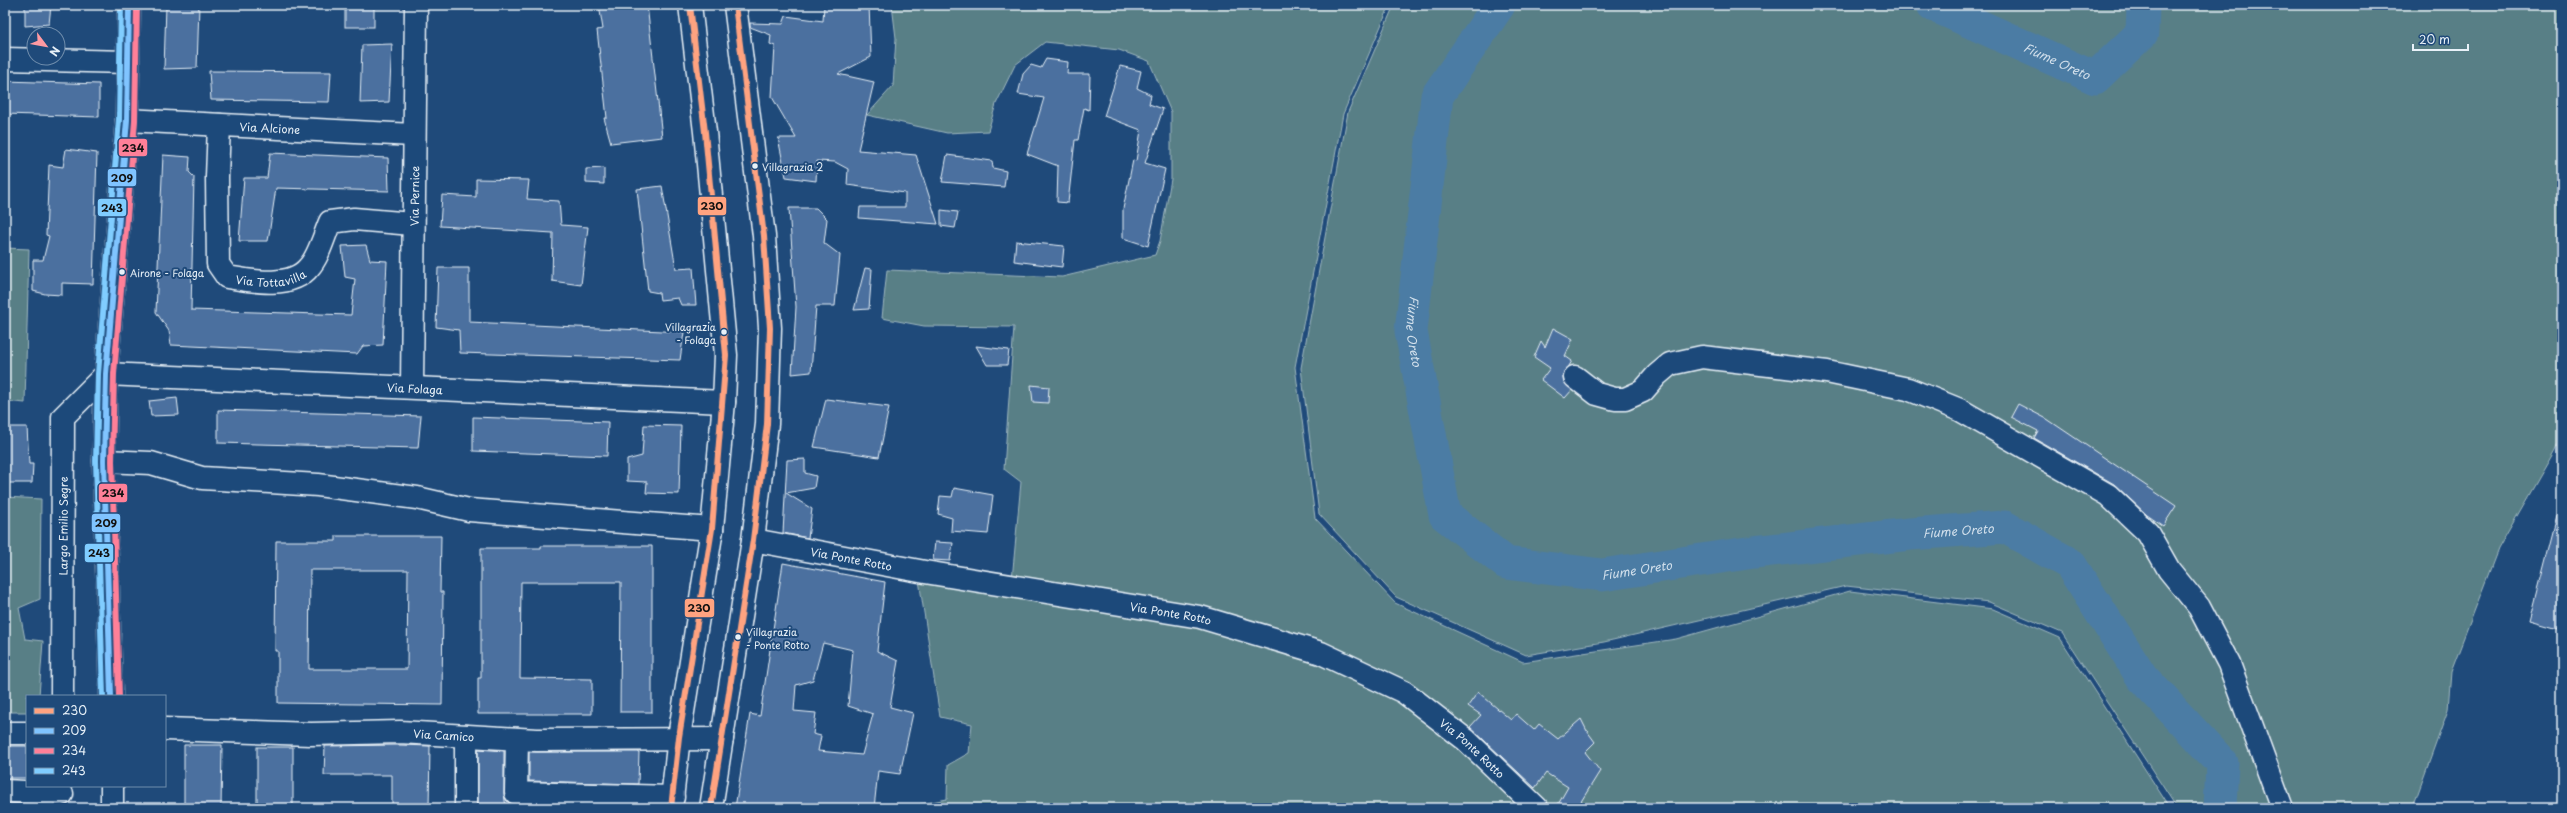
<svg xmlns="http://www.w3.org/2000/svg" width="2567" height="813" font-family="'Playpen Sans',sans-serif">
<rect width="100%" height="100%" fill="#1f4a7a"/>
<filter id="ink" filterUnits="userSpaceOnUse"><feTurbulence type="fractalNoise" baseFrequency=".025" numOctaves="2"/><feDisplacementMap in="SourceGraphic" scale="8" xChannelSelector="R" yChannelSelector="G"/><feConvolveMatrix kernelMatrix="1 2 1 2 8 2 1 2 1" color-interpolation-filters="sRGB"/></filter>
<g filter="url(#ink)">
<!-- green -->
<g fill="#587f86" stroke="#a0b8bf">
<path d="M892 5H1390L1343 114 1295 367 1315 518 1395 603 1523 662 1676 639 1850 591 1993 609 2060 638 2170 808H901L947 799 948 765 969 753 972 724 940 717 919 580H1012L1021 482 1004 469 1014 327 924 326 882 318 887 270 1062 277 1155 255 1160 241 1171 179V112L1149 61 1119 50 1045 42 1015 65 996 104 988 131 947 133 867 115 893 86 896 38Z"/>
<path d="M1394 5H2562V433L2555 450 2498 549 2451 672 2448 710 2413 807 2177 808 2062 633 1989 602 1846 586 1604 642 1526 655 1396 597 1319 514 1301 368 1348 112Z"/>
<path d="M5 248 29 249 25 403 5 401Z"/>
<path d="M5 497 41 499 40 599 19 608 25 639 43 641 39 696H27V712H5Z"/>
</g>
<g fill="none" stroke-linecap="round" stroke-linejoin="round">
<!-- river -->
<g stroke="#4c7ca4" stroke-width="33">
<path id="s1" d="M1499 5 1437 96 1411 331 1445 515 1506 563 1602 575 1754 552 1910 534 2005 527 2070 564 2142 677 2222 763 2220 808"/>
<path id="s2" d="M1933 5 2095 78 2142 33 2143 5"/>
</g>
</g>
<!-- building -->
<g fill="#4b709f" stroke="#e8f1f8" fill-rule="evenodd">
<path d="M25 5H51L49 24 25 26Z"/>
<path d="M166 5H199L197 68 164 69Z"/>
<rect x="345" y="5" width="29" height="22"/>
<path d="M599 5H647L662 137 611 143 604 118H607L597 30 603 29Z"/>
<path d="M824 5H869L871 57 838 74 874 82 858 150 916 155 938 224 859 218 860 207H905V193L847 185 848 169 835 162 817 161 816 181 786 177 778 138H796L772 97 775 46 770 44 771 35 750 27V23L783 24 786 16 823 21Z"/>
<path d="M392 44 389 102 360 103 362 45Z"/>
<path d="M1046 59 1068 62 1067 74H1090L1089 110 1084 108 1078 140H1075L1068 203 1057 202 1058 166 1027 154 1044 98 1018 94 1023 74 1031 65 1041 68Z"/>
<path d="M1120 66 1141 71 1137 88 1151 95 1149 104 1163 109 1145 163 1165 169 1148 246 1123 238V209L1133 160 1136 161 1141 130 1104 116Z"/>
<path d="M209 71 331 72 329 102 211 100Z"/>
<path d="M5 81 99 84V117L5 114Z"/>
<path d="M66 149 97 153 93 284 62 283V295L45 294 33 291V260H43L49 236 46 235 49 165 63 167Z"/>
<path d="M270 153 388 158 389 191 276 188 268 241H239L244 178H267Z"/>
<path d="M163 155 190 157 189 172 194 177 191 310 351 315 355 279 345 277 342 246 366 245 370 260 387 261 383 345 363 346 357 354 171 345 169 331 156 312Z"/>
<path d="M947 155 992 161 993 168 1006 171 1004 187 942 182Z"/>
<path d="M604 168V184L586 183V169Z"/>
<path d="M476 179 529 180 527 199 559 201 561 225 588 227 581 285 552 281 553 233 440 226 442 195 476 197Z"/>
<path d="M662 186 676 269 693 268 696 305H681L678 298 660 300 659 293 648 291 637 189Z"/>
<path d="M789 208H816L827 219 824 243 840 255 835 306H816L811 372 792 374 796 307Z"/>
<path d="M941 210 958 212 955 228 941 226Z"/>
<path d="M1016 241 1064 246 1062 267 1014 261Z"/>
<path d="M438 268H469V322L684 332 680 360 460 353 459 330 436 327Z"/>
<path d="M865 268 872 269 869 309 854 310Z"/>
<path d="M1553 328 1573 339 1565 356 1572 361 1563 376 1564 382 1572 390 1565 398 1541 380 1550 368 1534 357 1541 341 1545 347Z"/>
<path d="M976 346 1009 350 1007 365H987Z"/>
<path d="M1031 385 1049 387 1048 403 1033 402Z"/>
<path d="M177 398 179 415 151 416 149 401Z"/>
<path d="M826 399 889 407 879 457 814 447Z"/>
<path d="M2018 404 2047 419 2176 506 2163 526 2147 515 2114 484 2034 438 2038 431 2011 417Z"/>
<path d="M218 410 421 416 418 448 218 443Z"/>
<path d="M473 417 608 422 607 456 473 451Z"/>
<path d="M644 425 681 426 679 494 646 493 647 482 627 481V460L642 456Z"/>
<path d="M5 427H27L29 464H33L32 483H5Z"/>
<path d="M805 459V473L816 476 814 488 786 493 812 509 808 538 783 533 787 460Z"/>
<path d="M954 488 993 495 988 534 951 531 952 518 938 514 940 496 952 497Z"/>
<path d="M2557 516 2562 517V630L2530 621Z"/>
<path d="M336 536H441L440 592H443L442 705 278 703V651H275L276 541H336ZM310 570H408L407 669H309Z"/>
<path d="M935 542 953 543 950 561 933 560Z"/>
<path d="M541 546H652V712H620L621 582H521L520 678 592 679V714H478V678H481V548H541Z"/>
<path d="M783 563 885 582 877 651 898 661 890 707 913 713 900 774 878 771 874 808H735L750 714 760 716ZM823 643 853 650 848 706 873 714 862 755 818 751 821 736 813 734 816 713 794 711 796 685 813 680Z"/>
<path d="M1478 692 1511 720 1516 714 1534 730 1539 724 1558 739 1581 719 1587 731 1595 742 1585 752 1600 771 1577 808H1556L1568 787 1546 773 1535 788 1470 727 1481 715 1468 706Z"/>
<path d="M184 745H222L221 808H184Z"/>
<path d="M400 745 430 746 429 808H392V775H324L325 746Z"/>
<rect x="5" y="746" width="22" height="32"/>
<rect x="257" y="747" width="36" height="61"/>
<path d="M478 749 504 751V793L506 808H478Z"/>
<path d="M529 752H639L638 784 529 781Z"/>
</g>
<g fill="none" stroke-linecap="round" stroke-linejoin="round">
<!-- minor casing -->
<g stroke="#e8f1f8" stroke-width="25">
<g id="minor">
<path d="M5 59 127 62"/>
<path id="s3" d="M127 120 413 135"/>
<path id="s4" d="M219 125 217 177 218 264 227 277C251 281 292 289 309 267 319 256 324 236 330 222L354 219 412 224"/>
<path d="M1575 377 1597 394 1615 399H1625L1643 391 1657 375 1670 364 1702 357 1827 372 1908 389 1960 410 2108 495 2148 533 2169 570 2199 607 2229 664 2282 808"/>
<path id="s5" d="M412 386 416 5"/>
<path d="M104 461 151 463 202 478 318 485 417 498 469 510 712 529"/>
<path id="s6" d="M753 540 925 572 1200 617 1321 653 1404 692 1466 740 1537 808"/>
<path id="s7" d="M62 696 63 417 106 374 724 402"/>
<path d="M111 696 104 461 106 374 127 120 129 5"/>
<path id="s8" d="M165 729 311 734 400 732 537 740 722 739"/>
<path d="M5 733H27"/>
<path d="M466 736V808"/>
<path d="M517 739 516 793 673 797"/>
<path d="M5 791 62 794"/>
<path d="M112 808V786"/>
<path d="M671 808 679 737 712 529 724 402 726 355 705 132 690 5"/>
<path d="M711 808 753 540 767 424 770 328 764 236 735 5"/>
</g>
</g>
<!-- minor -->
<use href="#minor" stroke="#1f4a7a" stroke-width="22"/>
<!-- bus-1 casing -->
<g stroke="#1f4a7a" stroke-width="9">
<g id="bus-1">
<path d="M671 808 679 737 712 529 726 355 705 132 690 5"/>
<path d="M711 808 753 540 767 424 770 328 764 236 735 5"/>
</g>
</g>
<!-- bus-2 casing -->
<g stroke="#1f4a7a" stroke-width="9">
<path id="bus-2" d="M111 696 104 461 106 374 127 120 129 5"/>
</g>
<!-- bus-3 casing -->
<g stroke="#1f4a7a" stroke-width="9">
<path id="bus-3" d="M119 696 112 461 114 374 135 121 137 5"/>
</g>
<!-- bus-4 casing -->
<g stroke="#1f4a7a" stroke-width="9">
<path id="bus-4" d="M103 696 96 461 98 374 119 120 121 5"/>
</g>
<!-- bus-1 -->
<use href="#bus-1" stroke="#ffa380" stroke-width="6"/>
<!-- bus-2 -->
<use href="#bus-2" stroke="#80c4ff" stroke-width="6"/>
<!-- bus-3 -->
<use href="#bus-3" stroke="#ff8098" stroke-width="6"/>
<!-- bus-4 -->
<use href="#bus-4" stroke="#80cdff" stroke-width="6"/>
</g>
</g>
<!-- markers -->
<g fill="#e8f1f8" stroke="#1f4a7a" stroke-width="1.5">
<circle cx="755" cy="166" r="3.5"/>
<circle cx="122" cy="272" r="3.5"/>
<circle cx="724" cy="332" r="3.5"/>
<circle cx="738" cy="637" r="3.5"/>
</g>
<g text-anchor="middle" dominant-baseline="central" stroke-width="4" stroke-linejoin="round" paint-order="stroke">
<!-- bus labels -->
<g font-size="10" fill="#e8f1f8" stroke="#1f4a7a" text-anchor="start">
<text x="762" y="166">Villagrazia 2</text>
<text x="130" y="272">Airone - Folaga</text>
<text x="716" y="326" text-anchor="end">Villagrazia<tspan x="716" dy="13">- Folaga</tspan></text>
<text x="746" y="631">Villagrazia<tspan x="746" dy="13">- Ponte Rotto</tspan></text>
</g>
<!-- street labels -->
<g font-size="11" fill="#e8f1f8" stroke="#1f4a7a">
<text stroke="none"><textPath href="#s3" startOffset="143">Via Alcione</textPath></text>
<text stroke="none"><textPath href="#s5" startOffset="190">Via Pernice</textPath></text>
<text stroke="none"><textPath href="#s4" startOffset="199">Via Tottavilla</textPath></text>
<text stroke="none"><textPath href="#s7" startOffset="649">Via Folaga</textPath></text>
<text stroke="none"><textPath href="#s7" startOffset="170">Largo Emilio Segre</textPath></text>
<text stroke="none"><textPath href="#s6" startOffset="100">Via Ponte Rotto</textPath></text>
<text stroke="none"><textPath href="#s6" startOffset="424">Via Ponte Rotto</textPath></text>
<text stroke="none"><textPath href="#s8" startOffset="279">Via Camico</textPath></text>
<text stroke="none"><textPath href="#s6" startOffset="760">Via Ponte Rotto</textPath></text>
</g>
<!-- water labels -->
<g font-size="12" font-style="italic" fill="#d1dfeb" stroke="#1f4a7a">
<text stroke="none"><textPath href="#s2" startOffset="136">Fiume Oreto</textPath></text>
<text stroke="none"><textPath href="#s1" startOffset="347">Fiume Oreto</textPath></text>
<text stroke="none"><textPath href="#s1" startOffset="1067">Fiume Oreto</textPath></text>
<text stroke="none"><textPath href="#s1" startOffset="743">Fiume Oreto</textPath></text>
</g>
</g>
<g stroke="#1f4a7a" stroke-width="1.5">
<rect x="118" y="138" width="30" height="19" rx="4" fill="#ff8098"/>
<rect x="107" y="168" width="30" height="19" rx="4" fill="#80c4ff"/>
<rect x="697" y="196" width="30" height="20" rx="4" fill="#ffa380"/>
<rect x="97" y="198" width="30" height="19" rx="4" fill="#80cdff"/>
<rect x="98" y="483" width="30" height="20" rx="4" fill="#ff8098"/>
<rect x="91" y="513" width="30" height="20" rx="4" fill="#80c4ff"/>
<rect x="84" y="543" width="30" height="20" rx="4" fill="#80cdff"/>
<rect x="684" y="598" width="31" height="20" rx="4" fill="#ffa380"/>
</g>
<g font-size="11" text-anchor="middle" font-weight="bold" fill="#111">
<text x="133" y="152">234</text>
<text x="122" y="182">209</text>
<text x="712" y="210">230</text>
<text x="112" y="212">243</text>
<text x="113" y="497">234</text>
<text x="106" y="527">209</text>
<text x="99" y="557">243</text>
<text x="699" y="612">230</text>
</g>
<!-- margin -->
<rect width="2567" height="813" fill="none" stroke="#1f4a7a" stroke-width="20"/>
<rect x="10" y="10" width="2547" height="793" fill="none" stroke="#e8f1f8" stroke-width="1.5" filter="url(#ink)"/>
<!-- legend -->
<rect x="26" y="695" width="140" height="92" fill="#1f4a7a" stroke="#6f8dac"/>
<rect x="34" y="708" width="20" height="6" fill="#ffa380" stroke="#6f8dac"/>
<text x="62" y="715" font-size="12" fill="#e8f1f8">230</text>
<rect x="34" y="728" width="20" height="6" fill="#80c4ff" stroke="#6f8dac"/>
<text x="62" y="735" font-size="12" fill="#e8f1f8">209</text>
<rect x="34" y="748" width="20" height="6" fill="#ff8098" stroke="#6f8dac"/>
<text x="62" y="755" font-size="12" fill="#e8f1f8">234</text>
<rect x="34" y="768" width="20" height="6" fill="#80cdff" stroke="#6f8dac"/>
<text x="62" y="775" font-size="12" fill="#e8f1f8">243</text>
<!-- north arrow -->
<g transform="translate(46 46) rotate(122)"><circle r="19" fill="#1f4a7a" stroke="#6f8dac"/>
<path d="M0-3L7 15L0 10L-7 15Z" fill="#ff9aa2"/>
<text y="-6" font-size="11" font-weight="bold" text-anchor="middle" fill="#e8f1f8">N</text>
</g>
<!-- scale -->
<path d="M2413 44v6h55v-6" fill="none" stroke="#e8f1f8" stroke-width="2"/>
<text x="2419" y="44" font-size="12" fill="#e8f1f8" stroke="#1f4a7a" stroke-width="3" paint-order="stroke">20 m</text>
</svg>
